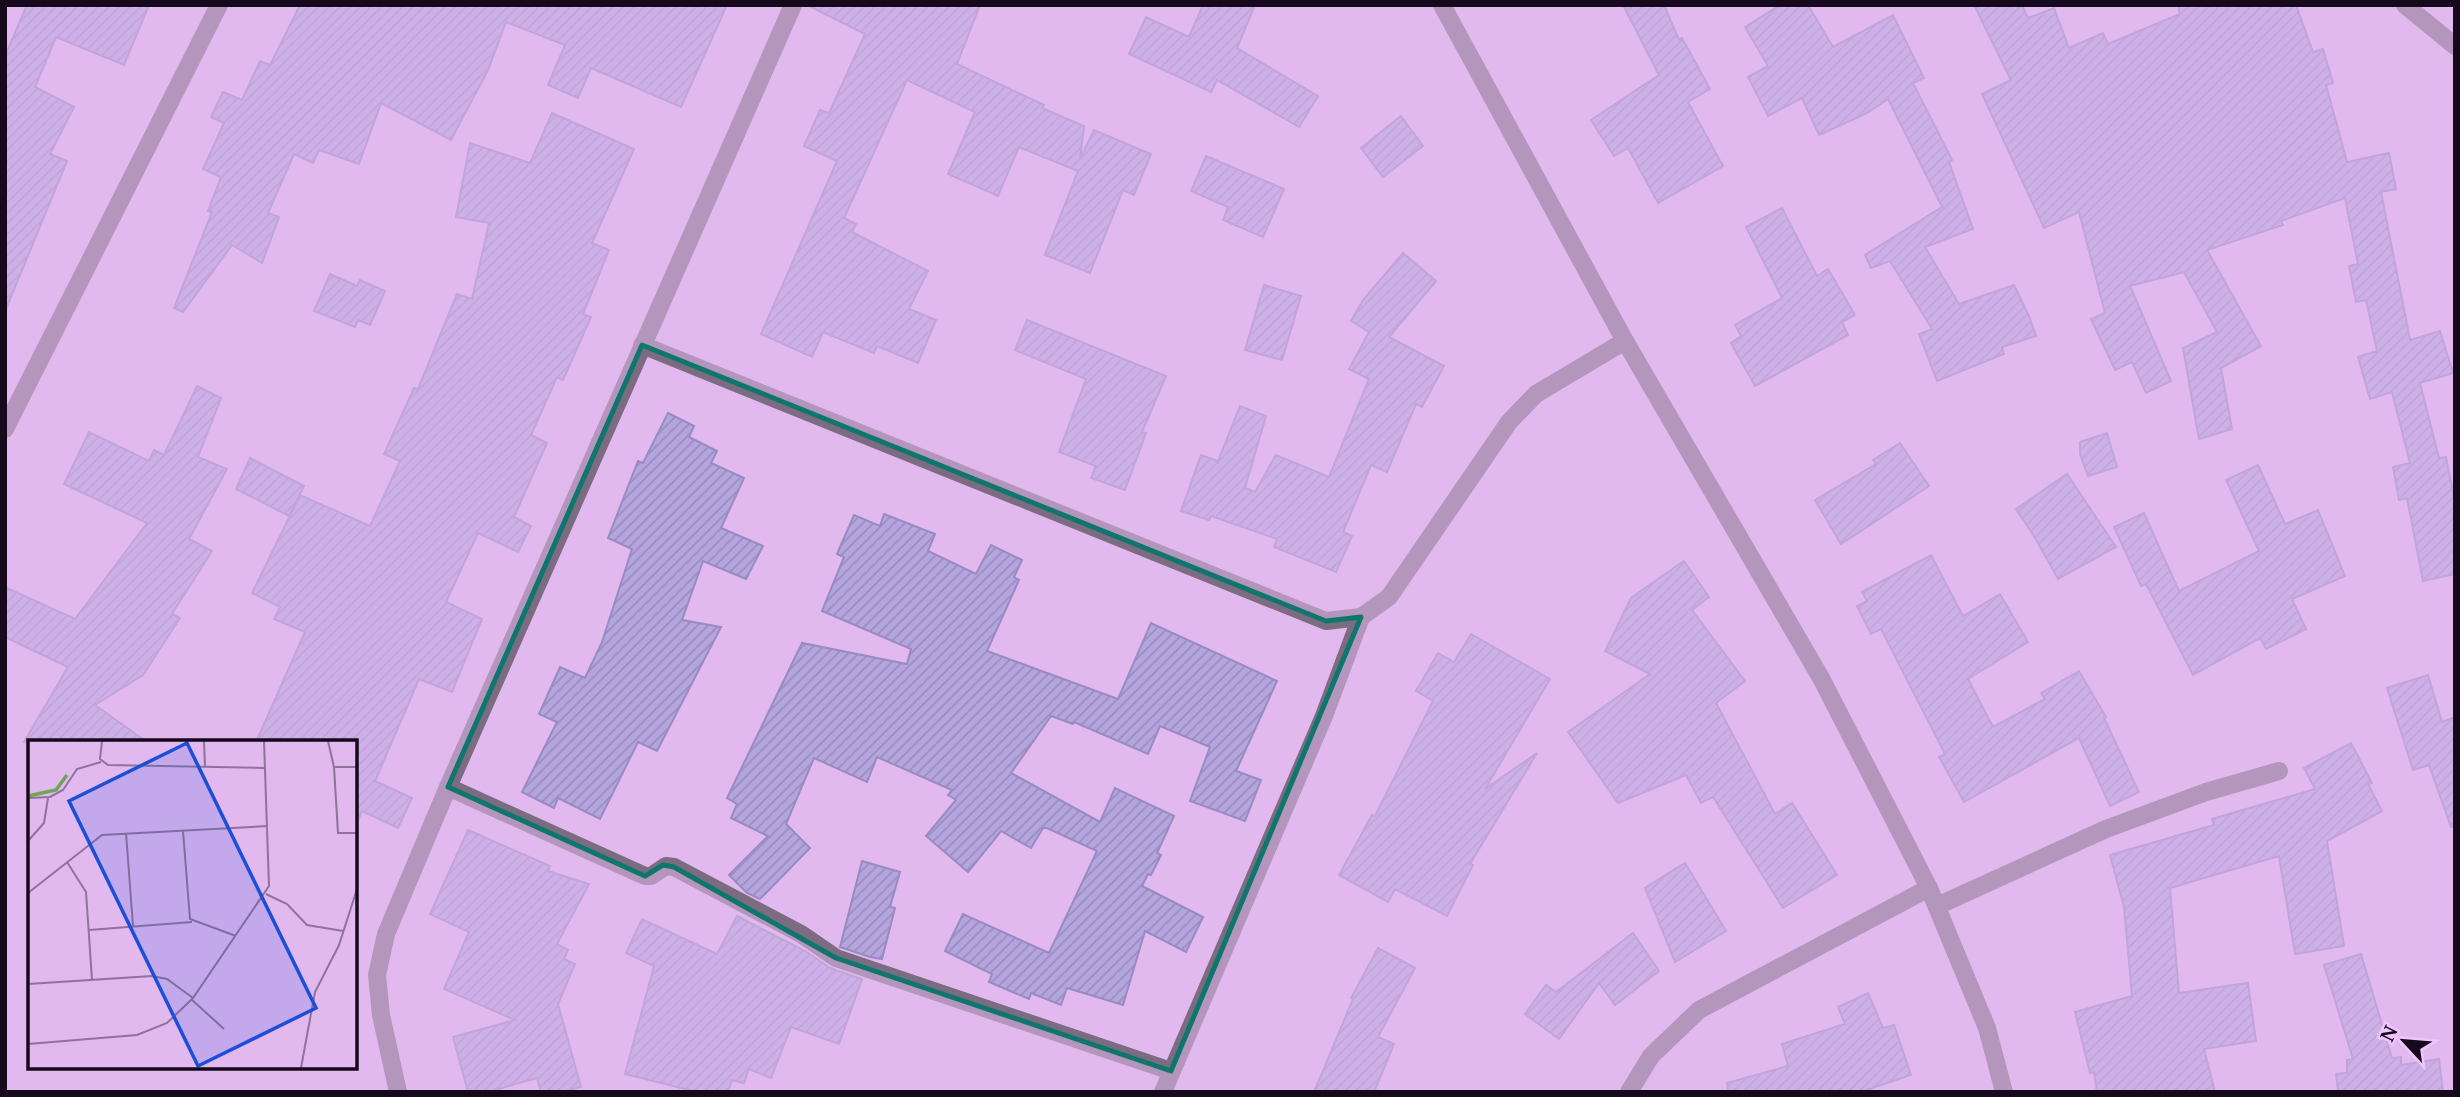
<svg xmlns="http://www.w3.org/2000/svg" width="2460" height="1097" font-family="'Noto Serif',serif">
<defs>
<pattern id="building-hatch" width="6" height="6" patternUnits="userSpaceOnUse" patternTransform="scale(1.75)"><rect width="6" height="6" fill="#b4a5df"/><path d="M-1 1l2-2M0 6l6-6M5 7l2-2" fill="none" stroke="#9a8dbf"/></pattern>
</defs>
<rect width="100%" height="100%" fill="#e1b9ef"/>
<!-- building -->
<g fill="url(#building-hatch)" stroke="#9a8ac3" stroke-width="2">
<path d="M27 5H149L124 65 56 37 35 87 74 107 50 154 67 161 6 309 5 56Z"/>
<path d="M300 5H727L681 107 591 68 578 98 548 85 565 45 506 22 488 70 451 140 381 103 359 164 319 150 313 163 294 154 268 213 279 217 262 263 232 245 183 312 174 308 212 212 208 211 221 177 203 169 224 123 211 117 223 92 242 100 260 61 270 65Z"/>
<path d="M807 5H980L957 64 1044 105 1042 108 1084 126 1080 159 1094 130 1151 154 1134 195 1123 190 1090 273 1045 255 1078 171 1019 147 998 196 948 174 975 112 907 80 844 218 856 224 852 232 928 271 909 309 936 320 918 363 877 346 874 353 823 332 812 357 761 334 837 161 804 146 820 110 829 113 865 34Z"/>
<path d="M1203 5H1255L1237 48 1318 96 1299 127 1217 80 1211 92 1129 54 1146 17 1189 37Z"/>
<path d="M1623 5H1664L1679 40 1682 38 1710 89 1688 102 1723 166 1658 203 1628 148 1614 156 1591 120 1659 75Z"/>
<path d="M1780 5H1808L1833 47 1893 15 1924 78 1913 83 1952 160 1949 162 1973 229 1925 247 1959 304 2014 285 2029 316 2036 336 2002 347 2004 354 1937 381 1919 334 1932 329 1890 261 1871 268 1865 255 1942 207 1888 99 1867 113 1819 135 1802 98 1768 116 1748 77 1768 66 1745 27Z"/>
<path d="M1974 5H2022L2028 18 2054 8 2069 48 2103 33 2108 44 2180 14 2178 5H2296L2313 52 2323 49 2333 83 2326 85 2347 162 2389 153 2396 189 2381 192 2410 340 2440 331 2453 373 2420 383 2439 458 2446 457 2455 502V574L2423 581 2407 498 2399 500 2393 467 2410 463 2392 392 2370 399 2358 357 2377 351 2366 300 2356 302 2349 266 2358 264 2345 198 2281 221 2283 225 2207 250 2261 346 2221 368 2232 429 2199 439 2183 348 2217 332 2184 272 2130 286 2171 381 2146 393 2132 362 2115 370 2091 319 2105 313 2079 212 2044 228 1982 94 2011 80Z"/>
<path d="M552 113 634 149 592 243 609 250 583 314 591 317 563 380 557 377 531 435 547 443 514 517 531 526 518 552 478 533 446 602 482 619 452 692 419 679 375 781 412 798 398 828 362 811 355 827V742H256L305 632 274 619 280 607 252 593 300 495 370 526 400 461 384 454 414 388 418 389 457 294 472 299 489 223 456 217 470 143 530 163Z"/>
<path d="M1401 116 1423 146 1383 177 1361 148Z"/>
<path d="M1206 156 1284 189 1263 237 1223 220 1228 207 1191 191Z"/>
<path d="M1782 208 1817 276 1828 269 1855 315 1842 322 1848 335 1755 386 1731 343 1741 336 1735 325 1782 298 1746 227Z"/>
<path d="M1403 253 1436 281 1389 337 1444 366 1422 407 1416 404 1387 472 1371 465 1343 532 1352 536 1336 572 1274 547 1277 539 1211 516 1209 520 1181 511 1201 455 1218 461 1240 406 1266 416 1245 488 1255 492 1276 455 1329 477 1369 379 1349 369 1369 332 1351 321 1363 300Z"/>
<path d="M330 274 357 286 360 280 385 291 370 325 358 320 355 327 314 311Z"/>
<path d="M1264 285 1301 296 1282 360 1245 350Z"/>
<path d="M1027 320 1166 376 1142 432 1146 433 1125 490 1091 478 1096 466 1059 452 1086 379 1015 350Z"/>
<path d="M197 386 221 398 198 457 227 469 189 539 212 551 172 614 180 618 143 675 95 705 147 742H24L68 667 5 637V587L75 619 147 523 64 484 89 432 149 461 154 450 164 455Z"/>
<path d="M668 413 694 426 689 437 717 451 711 463 744 478 721 528 763 546 746 579 703 561 682 620 721 627 657 751 638 742 600 819 558 798 554 808 522 792 557 722 539 714 560 667 585 678 602 642 632 549 608 538 638 461 643 463Z"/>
<path d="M2107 433 2117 467 2088 476 2080 454V442Z"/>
<path d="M1900 443 1929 486 1841 544 1815 500 1876 464 1873 460Z"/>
<path d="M250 458 304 486 289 516 236 489Z"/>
<path d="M2258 465 2285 524 2318 510 2345 576 2292 599 2306 629 2266 649 2260 638 2193 675 2146 584 2141 586 2114 527 2144 513 2179 591 2259 551 2226 480Z"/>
<path d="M2067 474 2116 547 2058 579 2034 536 2016 509Z"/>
<path d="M884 514 935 534 928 551 976 574 991 545 1022 560 1014 577 1019 580 987 651 1118 699 1151 623 1277 681 1236 771 1261 780 1245 821 1190 801 1210 747 1160 726 1148 754 1074 722 1073 724 1051 716 1011 773 1100 822 1115 788 1174 816 1157 853 1161 855 1151 875 1148 874 1142 886 1203 917 1186 952 1145 931 1123 1005 1067 988 1061 1005 1031 993 1029 999 989 982 992 974 945 951 963 914 1049 953 1097 851 1047 828H1043L1031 848 1001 831 968 872 926 836 956 800 948 795 952 790 877 757 867 782 814 758 786 824 810 848 760 899 747 893 729 875 768 836 731 818 737 804 727 798 802 643 907 664 911 649 822 611 844 557 837 554 854 515 880 526Z"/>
<path d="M1931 555 1963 616 2000 594 2028 642 1968 679 1993 727 2045 699 2041 693 2079 671 2106 717 2104 718 2139 792 2110 806 2079 738 1964 802 1939 757 1945 754 1881 629 1871 634 1857 606 1867 601 1862 592Z"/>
<path d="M1684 561 1709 597 1692 610 1745 681 1716 703 1775 814 1792 803 1837 875 1783 908 1713 797 1701 803 1686 775 1618 803 1568 732 1650 674 1605 651 1631 598Z"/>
<path d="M1471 634 1550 679 1485 789 1537 753 1470 864 1473 865 1447 916 1395 889 1388 902 1339 875 1372 815 1375 816 1433 701 1416 691 1438 653 1454 662Z"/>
<path d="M2428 675 2442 722 2455 717V826L2451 827 2429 765 2413 770 2387 688Z"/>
<path d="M2351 743 2372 783 2368 784 2382 811 2327 841 2344 946 2295 954 2279 856 2170 888 2179 993 2248 983 2256 1041 2204 1049 2215 1092H2097L2094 1072 2090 1073 2075 1012 2132 996 2124 907 2110 855 2214 825 2212 819 2315 789 2304 768Z"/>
<path d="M468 830 550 866 548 871 589 884 557 944 568 950 564 959 575 964 558 1004 581 1087 561 1092H541L537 1078 488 1092H468L453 1037 515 1020 444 989 469 932 430 914Z"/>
<path d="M862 861 900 872 890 907 895 908 882 959 870 957 840 947Z"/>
<path d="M1685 863 1726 931 1675 962 1645 888Z"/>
<path d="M737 916 807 952 830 968 862 979 839 1044 791 1027 771 1078 749 1069 744 1083 732 1080 728 1092H697L625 1074 654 966 626 953 642 919 717 954Z"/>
<path d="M1633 933 1659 971 1615 1005 1599 983 1559 1039 1525 1014 1546 985 1556 992Z"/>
<path d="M1378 948 1415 968 1378 1037 1394 1044 1374 1092H1314L1353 999 1351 998Z"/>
<path d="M2361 954 2392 1058 2401 1057V1065L2439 1059 2443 1092H2338L2336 1074 2347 1073V1060L2353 1059 2324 965Z"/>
<path d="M1868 993 1883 1028 1894 1025 1911 1075 1861 1092H1728L1727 1083 1788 1066 1782 1044 1845 1024 1838 1007Z"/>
</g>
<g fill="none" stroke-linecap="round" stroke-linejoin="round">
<!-- minor -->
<g stroke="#7c6c82" stroke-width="18">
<path d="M1442 5 1625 341 1821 678 1929 888 1987 1028 2004 1092"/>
<path d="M2405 5 2455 46"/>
<path d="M642 345 1326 621 1361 617 1389 597 1509 422 1536 394 1625 341"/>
<path d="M5 429 219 5"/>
<path d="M448 787 645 876H651L666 866 674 867 801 934 836 958 1171 1071"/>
<path d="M1937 906 2106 829 2206 792 2279 771"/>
<path d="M398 1092 381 1015 377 975 386 934 448 787 793 5"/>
<path d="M1163 1092 1324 716 1361 617"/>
<path d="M1629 1092 1651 1056 1699 1010 1929 888"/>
</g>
</g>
<!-- marked area -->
<path d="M0 0H2460V1097H0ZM642 345 1326 621 1361 617 1171 1071 836 958 674 867 663 865 645 876 448 787Z" fill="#e1b9ef" fill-opacity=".55" fill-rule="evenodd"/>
<path fill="none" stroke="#0f766e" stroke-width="5" stroke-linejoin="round" d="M642 345 1326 621 1361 617 1171 1071 836 958 674 867 663 865 645 876 448 787Z"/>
<!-- overview -->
<g transform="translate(28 740)">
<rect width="329" height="329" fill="#e1b9ef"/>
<path fill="none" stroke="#6ea654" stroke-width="3.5" d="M0 56 28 50 39 35"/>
<path fill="none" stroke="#90739b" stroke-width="2" d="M74 1 72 19 80 25 236 28M176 1 177 27M300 1 306 27H329M306 27 310 93H329M0 58 22 57 35 50 49 29 73 22M155 91 162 179 208 196M98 93 105 186M0 101 16 83 20 58M39 122 58 152 64 240M0 153 74 95 240 86M238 154 259 164 279 185 315 191M61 190 164 182M0 244 124 236 139 239 165 258M163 259 196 289M0 304 109 295 139 283 165 258 241 146 236 1M273 328 287 252 311 205 329 149"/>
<path fill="#1d4ed8" fill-opacity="0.15" stroke="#1d4ed8" stroke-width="3.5" d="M159 3 288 268 170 326 41 61Z"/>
<rect width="329" height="329" fill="none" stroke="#17091c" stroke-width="3.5"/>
</g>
<!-- border -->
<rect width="2460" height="1097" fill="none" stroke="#17091c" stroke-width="14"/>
<!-- north arrow -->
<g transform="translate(2404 1041) rotate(296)" stroke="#eec6fd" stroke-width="5" paint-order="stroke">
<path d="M0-5L12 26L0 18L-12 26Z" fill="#17091c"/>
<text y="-10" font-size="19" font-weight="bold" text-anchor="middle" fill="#17091c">N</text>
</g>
</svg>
